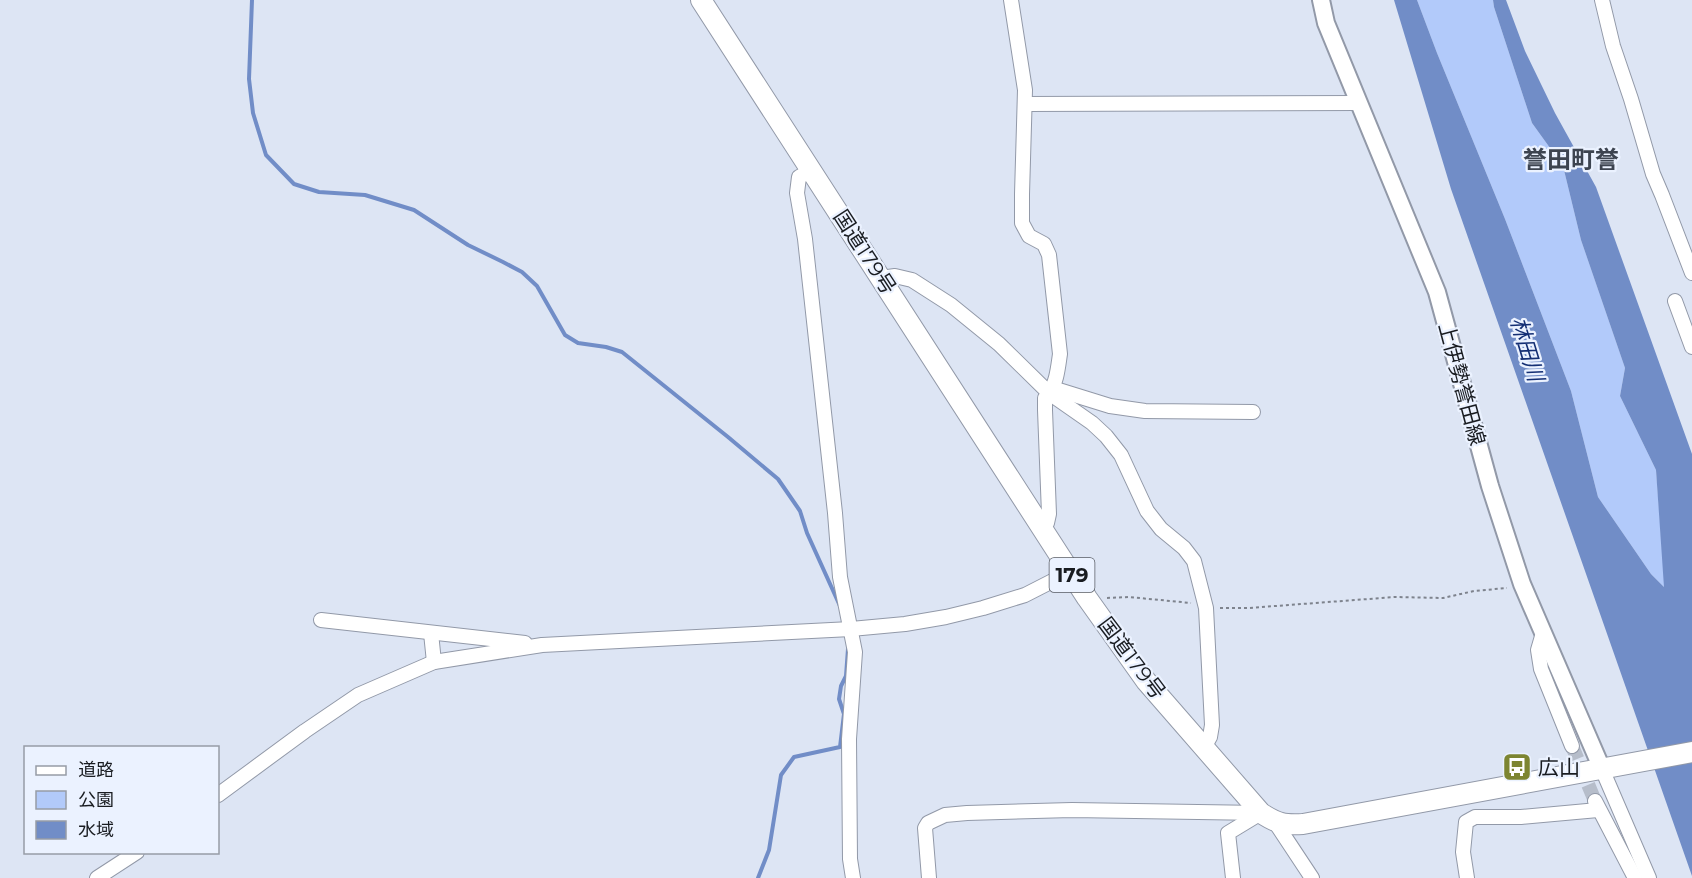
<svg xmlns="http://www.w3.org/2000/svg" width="1692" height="878" font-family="Montserrat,'Noto Sans JP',sans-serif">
<rect width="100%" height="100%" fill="#dde5f4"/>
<!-- green -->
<path fill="#b2cafa" d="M1417 0H1493L1494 7 1532 123 1563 166 1581 240 1625 368 1620 396 1656 470 1665 588 1651 574 1598 497 1571 391 1505 219 1437 53Z"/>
<!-- water -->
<path fill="#718dc7" d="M1394 0H1417L1437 53 1505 219 1571 391 1598 497 1651 574 1664 587 1656 470 1620 396 1625 368 1581 240 1563 166 1532 123 1494 7 1493 0H1506L1525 51 1555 113 1596 187 1692 454V876L1451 189Z"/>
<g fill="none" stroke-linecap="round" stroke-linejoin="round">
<!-- stream -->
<g stroke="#718dc7" stroke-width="4">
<path d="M252 0 249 79 253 113 266 155 294 184 319 192 365 195 414 210 468 245 503 262 522 272 537 286 565 335 578 343 606 347 622 352 728 437 778 479 800 511 807 533 840 606"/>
<path d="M758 878 769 850 781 775 794 757 840 747 844 714 839 699 841 686 846 676 848 649"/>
</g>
<!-- minor-tunnel -->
<path stroke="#b6bdca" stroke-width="14" stroke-dasharray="14 7" stroke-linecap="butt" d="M1572 746 1595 801"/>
<!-- minor casing -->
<g stroke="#9299a8" stroke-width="16">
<g id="minor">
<path d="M1602 0 1613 46 1631 99 1653 174 1662 195 1692 273"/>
<path d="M1025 104 1359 103"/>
<path d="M812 170 799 177 797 193 805 239 835 513 840 577 855 652 849 739 850 859 853 878"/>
<path d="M881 278 895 276 912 280 951 305 999 344 1049 393C1057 382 1058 367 1060 354L1049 255 1044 244 1029 236 1022 223V194L1025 90 1011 0"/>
<path d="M1675 301 1692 347"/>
<path d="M1052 388 1110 406 1145 411 1253 412"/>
<path d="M1042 529 1047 523 1049 514 1045 410V398L1049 393 1092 423 1106 436 1121 455 1147 511 1161 529 1184 548 1194 561 1206 608 1212 725 1210 737 1204 748"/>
<path d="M321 620 525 643"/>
<path d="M431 633 434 662"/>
<path d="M1543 633 1538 650 1541 669 1572 746"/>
<path d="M1602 769 1649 878"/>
<path d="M218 795 305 731 358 695 434 662 542 645 851 629 905 624 946 617 983 608 1025 595 1070 572"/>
<path d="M1595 801 1635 878"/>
<path d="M1275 822 1312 878"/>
<path d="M97 878 137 852"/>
<path d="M929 878 925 828 928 823 945 815 967 813 1072 810 1261 813"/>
<path d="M1233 878 1228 833 1261 813"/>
<path d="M1467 878 1463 852 1466 822 1475 817H1521L1598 810"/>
</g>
</g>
<!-- major casing -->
<g stroke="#9299a8" stroke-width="20">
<path id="major" d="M1321 0 1326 23 1437 292 1490 486 1522 584 1602 769"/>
</g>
<!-- highway casing -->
<g stroke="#9299a8" stroke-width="22">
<path id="highway" d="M701 0 1087 598 1146 681 1261 813C1278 824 1284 825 1303 824L1692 752"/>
</g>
<!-- path -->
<g stroke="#7e838d" stroke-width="2" stroke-dasharray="3 3" stroke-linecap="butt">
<path d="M1107 598 1129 597 1191 603"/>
<path d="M1220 608H1249L1395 597 1443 598 1474 591 1507 588"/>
</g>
<!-- minor -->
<use href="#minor" stroke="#fff" stroke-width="14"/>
<!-- major -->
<use href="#major" stroke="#fff" stroke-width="16"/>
<!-- highway -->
<use href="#highway" stroke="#fff" stroke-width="20"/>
</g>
<!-- icons -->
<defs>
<g id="bus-square" transform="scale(1.5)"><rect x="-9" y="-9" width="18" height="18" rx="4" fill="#7d8531" stroke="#ebf2ff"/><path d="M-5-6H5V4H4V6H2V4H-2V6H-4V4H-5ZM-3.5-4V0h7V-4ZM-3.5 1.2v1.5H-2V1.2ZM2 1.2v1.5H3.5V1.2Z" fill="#fff"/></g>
</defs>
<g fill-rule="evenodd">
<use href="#bus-square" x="1517" y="767"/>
</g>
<g text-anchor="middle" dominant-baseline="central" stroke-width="4.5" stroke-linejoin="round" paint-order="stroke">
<!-- shield labels -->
<rect fill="#ebf2ff" stroke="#585c64" stroke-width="1.5" x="1049.5" y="558" width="45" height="34" rx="4.5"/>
<g font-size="20" font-weight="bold" fill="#191c21">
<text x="1072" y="575">179</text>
</g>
<!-- street labels -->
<g font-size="21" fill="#191c21" stroke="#ebf2ff">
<text transform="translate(865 252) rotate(57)">国道179号</text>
<text transform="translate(1462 384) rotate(75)">上伊勢誉田線</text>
<text transform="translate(1132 658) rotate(53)">国道179号</text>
</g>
<!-- poi labels -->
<g font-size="21" fill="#191c21" stroke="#ebf2ff" text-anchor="start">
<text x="1538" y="767">広山</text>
</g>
<!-- water labels -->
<g font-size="22" font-style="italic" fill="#142f74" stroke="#ebf2ff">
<text transform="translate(1527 349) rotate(73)">林田川</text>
</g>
<!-- quarter labels -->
<g font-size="24" font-weight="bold" fill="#3d4450" stroke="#ebf2ff">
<text x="1571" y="159">誉田町誉</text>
</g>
</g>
<!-- legend -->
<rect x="24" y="746" width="195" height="108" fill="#ebf2ff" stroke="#979ca6" stroke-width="1.5"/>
<rect x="36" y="766" width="30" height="9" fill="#ffffff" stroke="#979ca6" stroke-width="1.5"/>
<text x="78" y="776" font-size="18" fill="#191c21">道路</text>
<rect x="36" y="791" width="30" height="18" fill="#b2cafa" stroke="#979ca6" stroke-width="1.5"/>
<text x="78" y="806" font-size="18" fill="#191c21">公園</text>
<rect x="36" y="821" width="30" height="18" fill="#718dc7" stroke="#979ca6" stroke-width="1.5"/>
<text x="78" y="836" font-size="18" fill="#191c21">水域</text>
</svg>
